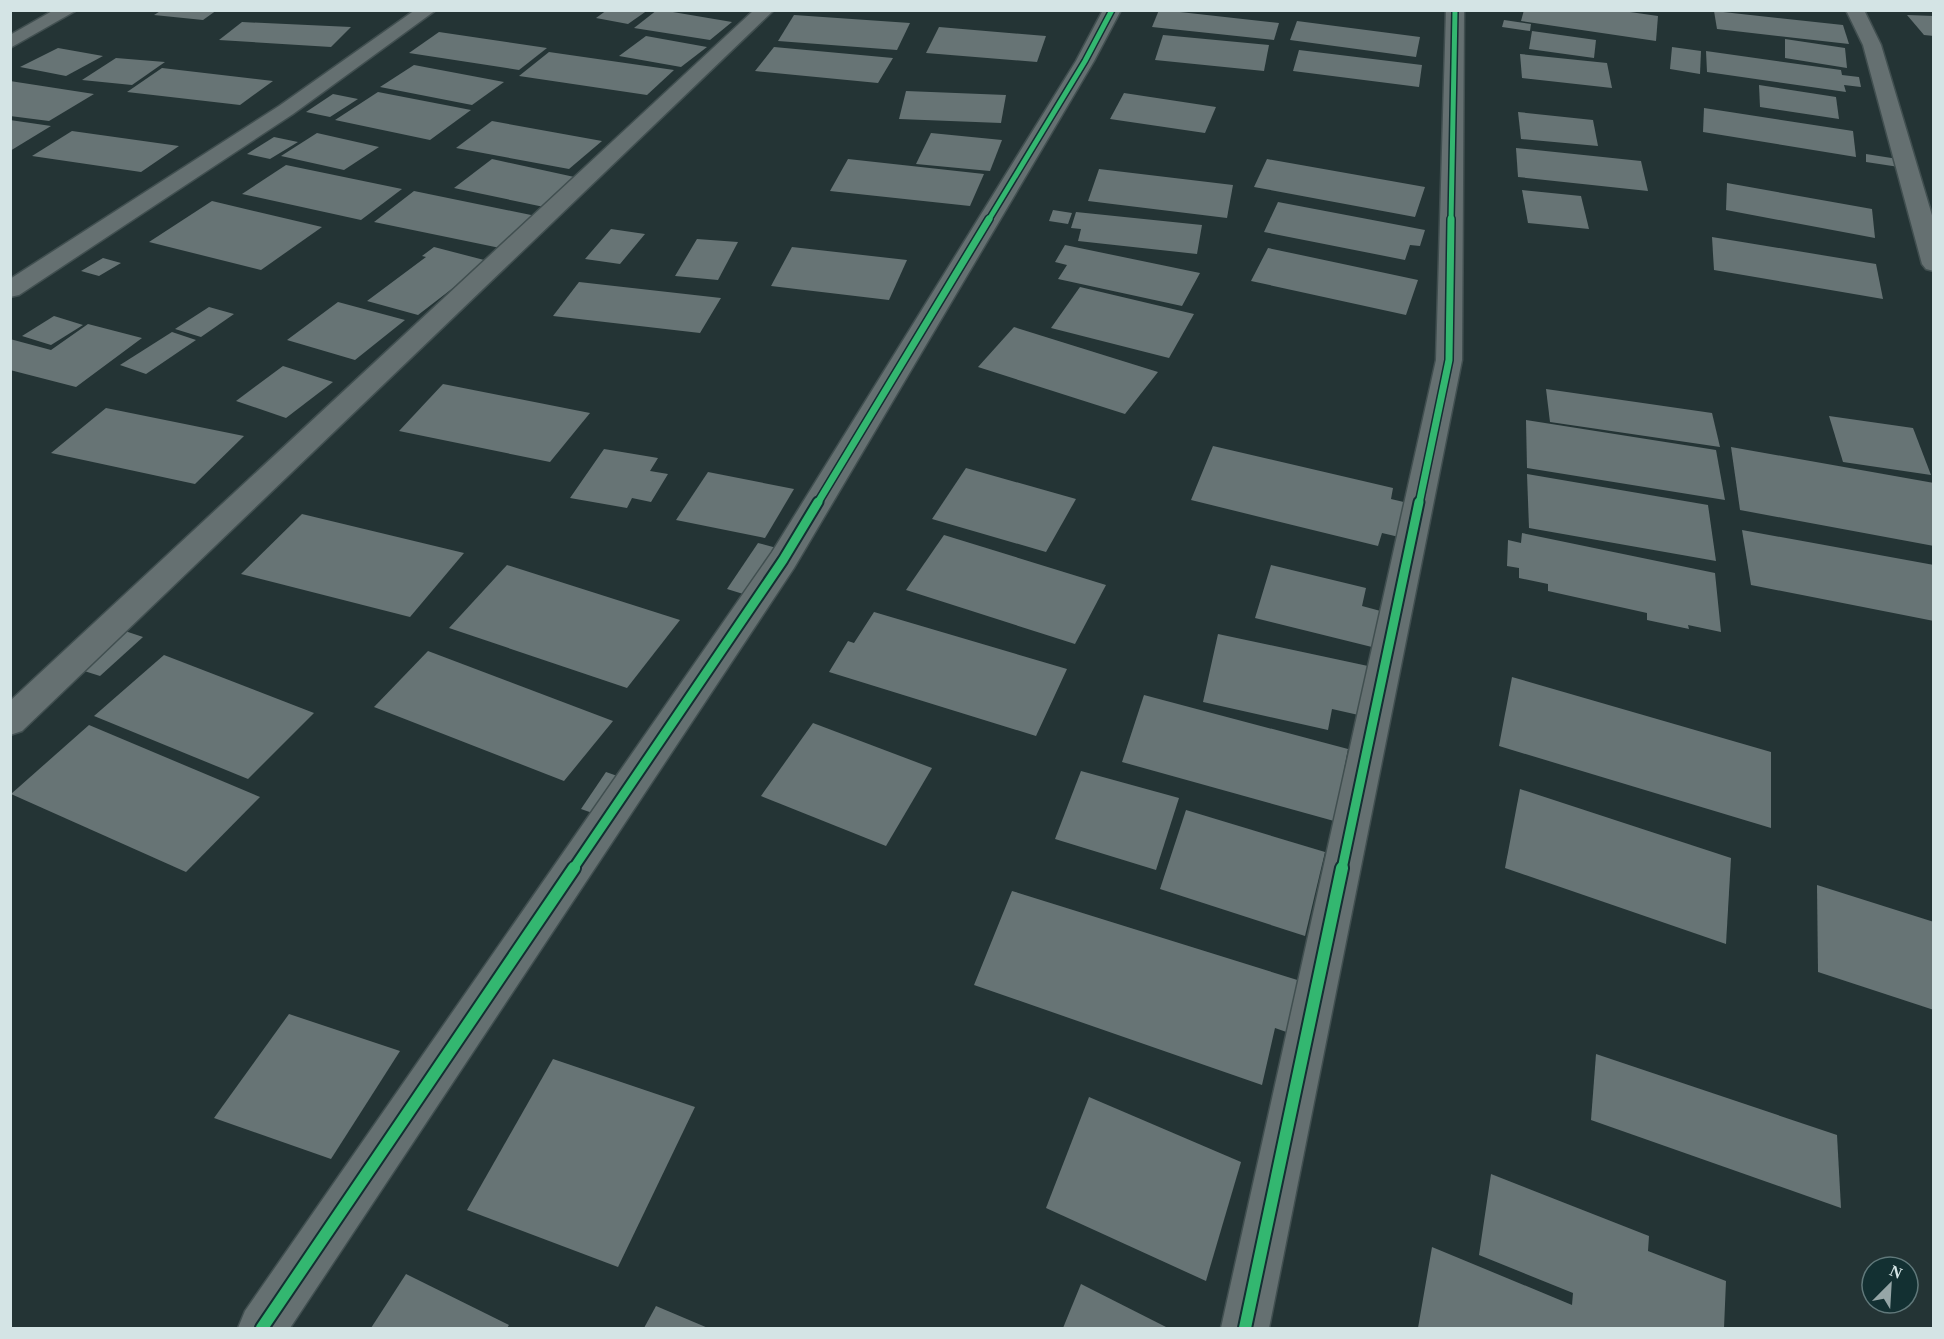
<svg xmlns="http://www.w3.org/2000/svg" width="1944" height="1339" font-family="'Times New Roman',serif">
<rect width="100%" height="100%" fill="#243435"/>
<!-- building -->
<g fill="#677475">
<path d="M162 10H217L203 20 154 15Z"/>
<path d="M607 10H648L628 24 596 18Z"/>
<path d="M657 10H661L732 22 710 40 634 28Z"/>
<path d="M1159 10H1162L1279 23 1274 40 1152 27Z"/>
<path d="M1524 10H1616L1658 16 1656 41 1521 21Z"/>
<path d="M1714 11 1843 25 1849 44 1717 29Z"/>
<path d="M794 15 910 23 897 50 778 41Z"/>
<path d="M1907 15 1934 16V36L1924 35Z"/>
<path d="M1504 20 1531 24 1530 31 1502 27Z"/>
<path d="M1297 21 1420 37 1416 57 1290 40Z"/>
<path d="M242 22 351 27 331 47 219 40Z"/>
<path d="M939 27 1046 36 1037 62 926 53Z"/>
<path d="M1532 31 1596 40 1594 58 1529 49Z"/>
<path d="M439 32 547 48 519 70 409 53Z"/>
<path d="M1163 35 1269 45 1264 71 1155 60Z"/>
<path d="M646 36 707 47 681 67 619 56Z"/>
<path d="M1785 39 1845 48 1847 68 1785 58Z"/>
<path d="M774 47 893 58 878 83 755 71Z"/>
<path d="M1672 47 1701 51 1700 74 1670 69Z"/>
<path d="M58 48 103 56 66 76 20 67Z"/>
<path d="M1299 50 1422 65 1419 87 1293 71Z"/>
<path d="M1706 51 1841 70 1842 75 1859 77 1861 87 1844 85 1846 92 1707 72Z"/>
<path d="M549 52 674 70 647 95 519 76Z"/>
<path d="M1520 54 1607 63 1612 88 1522 78Z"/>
<path d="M116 58 165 62 132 85 82 80Z"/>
<path d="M414 65 504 82 472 105 380 87Z"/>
<path d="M162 68 273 81 240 105 127 92Z"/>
<path d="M10 81 94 94 49 121 10 116Z"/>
<path d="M1759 85 1836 97 1839 119 1760 107Z"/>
<path d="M906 91 1006 95 1001 123 899 119Z"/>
<path d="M378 92 471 110 430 140 335 120Z"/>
<path d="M1124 93 1216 107 1205 133 1110 119Z"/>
<path d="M333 94 358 99 330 117 306 112Z"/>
<path d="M1704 108 1853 131 1856 157 1703 132Z"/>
<path d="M1518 112 1593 120 1598 146 1521 139Z"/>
<path d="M10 120 51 126 10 151Z"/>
<path d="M492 121 602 141 569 169 456 148Z"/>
<path d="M72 131 179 146 141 172 32 156Z"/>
<path d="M317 133 379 147 344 170 281 156Z"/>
<path d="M931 133 1002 140 990 171 916 164Z"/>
<path d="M274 137 298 142 270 159 247 154Z"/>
<path d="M1516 148 1641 161 1648 191 1518 177Z"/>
<path d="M1866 154 1898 159 1899 167 1866 162Z"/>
<path d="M492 159 579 178 544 207 454 188Z"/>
<path d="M848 159 984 174 970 206 830 191Z"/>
<path d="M1267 159 1425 187 1415 217 1254 187Z"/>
<path d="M286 165 402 189 361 220 242 194Z"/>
<path d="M1099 169 1233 185 1227 218 1088 201Z"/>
<path d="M1727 183 1872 209 1875 238 1726 210Z"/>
<path d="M1522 190 1581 196 1589 229 1528 223Z"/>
<path d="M414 191 536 216 500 248 374 222Z"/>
<path d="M212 201 322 227 261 270 149 242Z"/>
<path d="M1278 202 1425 230 1420 246 1410 245 1405 260 1264 232Z"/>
<path d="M1053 210 1072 213 1068 224 1049 221Z"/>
<path d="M1076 212 1202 225 1197 254 1078 241 1081 229 1071 228Z"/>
<path d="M611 229 645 234 620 264 585 259Z"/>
<path d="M1712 237 1876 264 1883 299 1714 270Z"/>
<path d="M697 239 738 242 718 280 675 276Z"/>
<path d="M1065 245 1200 273 1182 306 1058 279 1067 265 1055 262Z"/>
<path d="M434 247 488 261 418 315 367 301 426 257 422 256Z"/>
<path d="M792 247 907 260 889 300 771 286Z"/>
<path d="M1268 248 1418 280 1406 315 1251 281Z"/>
<path d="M103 258 121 263 99 276 81 271Z"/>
<path d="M579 282 721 298 700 333 553 316Z"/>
<path d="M1080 287 1194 314 1169 358 1051 328Z"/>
<path d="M338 302 405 320 355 360 287 340Z"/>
<path d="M209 307 234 314 201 337 175 329Z"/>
<path d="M54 316 83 325 51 345 22 336Z"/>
<path d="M88 324 142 338 76 387 10 370V339L51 350Z"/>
<path d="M1014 327 1158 372 1125 414 978 367Z"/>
<path d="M172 332 196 340 146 374 120 365Z"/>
<path d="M283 366 333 382 286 418 236 401Z"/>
<path d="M443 384 590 413 550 462 399 431Z"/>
<path d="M1546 389 1712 413 1720 447 1550 422Z"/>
<path d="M106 408 244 436 195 484 51 453Z"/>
<path d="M1829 416 1913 428 1931 475 1843 462Z"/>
<path d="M1526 420 1716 450 1725 500 1527 468Z"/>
<path d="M1213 446 1393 488 1391 499 1408 503 1399 537 1382 533 1378 546 1191 500Z"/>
<path d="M1731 447 1934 483V546L1740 510Z"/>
<path d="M604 449 658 458 650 471 668 474 651 502 632 498 627 508 570 498Z"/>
<path d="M966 468 1076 499 1046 552 932 519Z"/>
<path d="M708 472 794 489 765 538 676 520Z"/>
<path d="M1527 474 1708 505 1716 561 1529 528Z"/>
<path d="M302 514 464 553 410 617 241 574Z"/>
<path d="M1742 530 1934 565V621L1751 585Z"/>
<path d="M1522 533 1715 573 1721 632 1688 625 1689 629 1647 620V613L1548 591V584L1519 578V568L1507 566 1508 540 1521 543Z"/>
<path d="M944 535 1106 585 1075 644 906 590Z"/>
<path d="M758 543 784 550 753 597 727 589Z"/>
<path d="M507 565 680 620 627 688 449 628Z"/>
<path d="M1271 565 1366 588 1362 606 1388 613 1380 649 1255 618Z"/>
<path d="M874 612 1067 669 1036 736 829 672 848 641 854 643Z"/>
<path d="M122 630 143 637 100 676 78 669Z"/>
<path d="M1218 634 1368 666 1363 716 1332 709 1328 730 1203 702Z"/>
<path d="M428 651 613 721 564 781 374 707Z"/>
<path d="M164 655 314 713 248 779 94 716Z"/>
<path d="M1512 677 1771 752V828L1499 746Z"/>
<path d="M1144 695 1348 749 1334 821 1122 762Z"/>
<path d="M813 723 932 768 886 846 761 796Z"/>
<path d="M89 725 260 797 186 872 11 794Z"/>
<path d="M1081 771 1179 798 1156 870 1055 839Z"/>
<path d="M606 772 626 779 601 816 581 809Z"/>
<path d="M1520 789 1731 858 1726 944 1505 868Z"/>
<path d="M1186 810 1325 852 1305 936 1160 889Z"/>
<path d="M1817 885 1934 922V1010L1818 972Z"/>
<path d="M1012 891 1307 983 1295 1035 1275 1028 1262 1085 974 985Z"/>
<path d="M289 1014 400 1051 331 1159 214 1118Z"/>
<path d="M1596 1054 1837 1135 1841 1208 1591 1120Z"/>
<path d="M553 1059 695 1107 618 1267 467 1210Z"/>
<path d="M1089 1097 1241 1162 1206 1281 1046 1208Z"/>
<path d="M1491 1174 1649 1236 1648 1251 1726 1281 1724 1328H1418L1432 1247 1572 1305 1573 1293 1479 1255Z"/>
<path d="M406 1274 509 1325 507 1328H371Z"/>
<path d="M1081 1284 1168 1328H1063Z"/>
<path d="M656 1306 708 1328H644Z"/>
</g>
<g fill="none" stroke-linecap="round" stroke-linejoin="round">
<!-- street casing -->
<g stroke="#414f50" stroke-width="3">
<g id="street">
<path d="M54 10H77L10 48V35Z"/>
<path d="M415 10H436L293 114 19 295 10 297V279L279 106Z"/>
<path d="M754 10H774L22 731 10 735V701Z"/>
<path d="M1103 10H1121L1094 61 794 568 290 1328H238L245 1311 772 552 1076 61Z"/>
<path d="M1446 10H1464L1462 360 1269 1328H1221L1436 360Z"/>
<path d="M1846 10H1864L1881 45 1934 222V271L1926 269 1922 264 1863 45Z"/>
</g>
</g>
<!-- street -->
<use href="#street" fill="#657071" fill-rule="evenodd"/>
<!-- cycleway-far3 casing -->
<g stroke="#133032" stroke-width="8">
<g id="cycleway-far3">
<path d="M988 221 1085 61 1112 10"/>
<path d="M1451 221 1455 10"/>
</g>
</g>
<!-- cycleway-far2 casing -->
<g stroke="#133032" stroke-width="10">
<g id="cycleway-far2">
<path d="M817 504 989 219"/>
<path d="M1419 504 1449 360 1451 219"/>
</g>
</g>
<!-- cycleway-far1 casing -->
<g stroke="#133032" stroke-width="13">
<g id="cycleway-far1">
<path d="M573 869 783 560 818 502"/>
<path d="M1342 869 1419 502"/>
</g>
</g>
<!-- cycleway casing -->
<g stroke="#133032" stroke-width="16">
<g id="cycleway">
<path d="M262 1328 574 868"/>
<path d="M1245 1328 1342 868"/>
</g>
</g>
<!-- cycleway-far3 -->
<use href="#cycleway-far3" stroke="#33b770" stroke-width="5"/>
<!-- cycleway-far2 -->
<use href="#cycleway-far2" stroke="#33b770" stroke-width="7"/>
<!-- cycleway-far1 -->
<use href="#cycleway-far1" stroke="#33b770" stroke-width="9"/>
<!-- cycleway -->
<use href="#cycleway" stroke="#33b770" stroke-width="12"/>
</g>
<!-- border -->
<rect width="1944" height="1339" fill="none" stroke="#d4e4e5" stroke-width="24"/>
<!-- north arrow -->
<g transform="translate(1890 1285) rotate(24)"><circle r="28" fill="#133032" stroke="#60787a" stroke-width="1.5"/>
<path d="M0-4.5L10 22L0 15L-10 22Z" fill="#96a6a7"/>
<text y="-9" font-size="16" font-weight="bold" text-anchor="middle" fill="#d4e4e5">N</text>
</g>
</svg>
